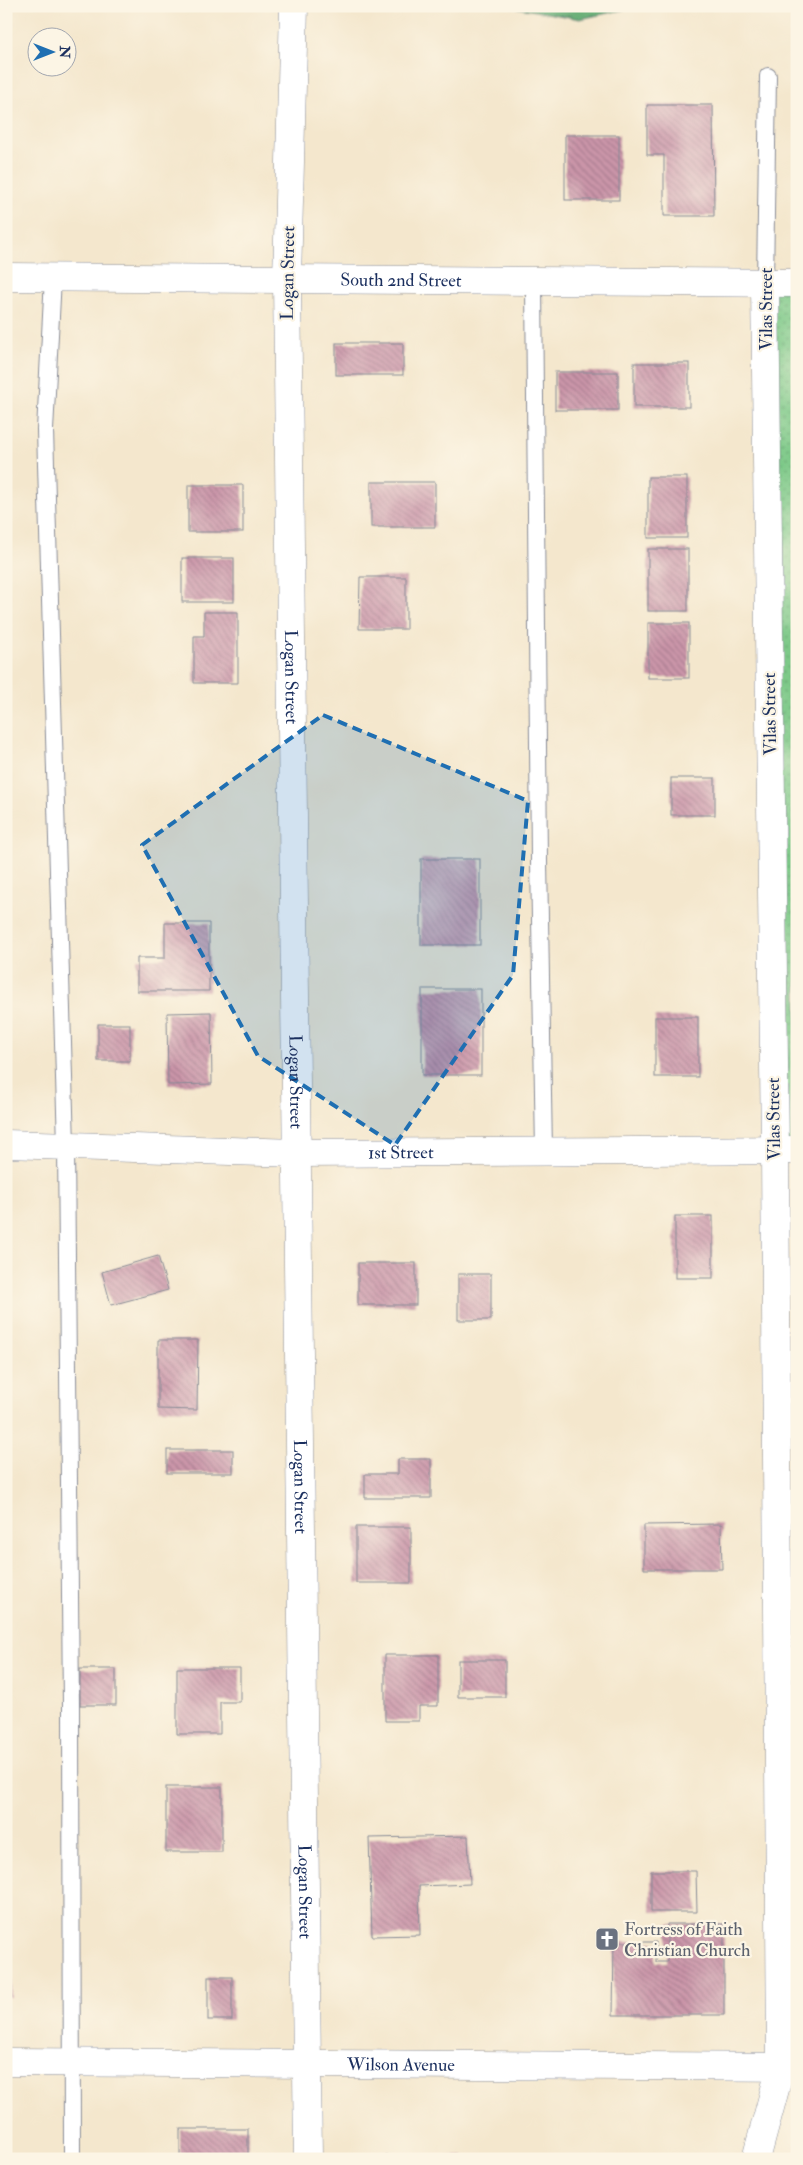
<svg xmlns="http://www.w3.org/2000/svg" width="803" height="2165" font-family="'IM FELL Double Pica',serif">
<defs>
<pattern id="forest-crowns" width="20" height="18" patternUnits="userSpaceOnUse" patternTransform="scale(1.25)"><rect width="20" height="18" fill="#66ad74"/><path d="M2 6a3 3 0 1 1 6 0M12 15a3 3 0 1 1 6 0" fill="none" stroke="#538d62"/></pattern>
<pattern id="park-dots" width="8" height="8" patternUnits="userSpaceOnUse" patternTransform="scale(1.25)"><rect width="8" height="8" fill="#7dc988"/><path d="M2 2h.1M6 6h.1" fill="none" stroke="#66a472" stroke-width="1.8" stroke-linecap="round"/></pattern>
<pattern id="building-back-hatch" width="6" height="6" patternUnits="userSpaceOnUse" patternTransform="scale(1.25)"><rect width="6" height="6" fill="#cb95a9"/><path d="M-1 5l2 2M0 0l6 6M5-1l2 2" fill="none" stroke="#a47a8d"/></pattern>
</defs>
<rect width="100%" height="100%" fill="#fcf5e5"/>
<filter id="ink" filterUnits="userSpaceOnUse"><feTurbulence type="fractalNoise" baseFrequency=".02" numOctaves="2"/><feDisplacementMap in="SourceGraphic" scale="10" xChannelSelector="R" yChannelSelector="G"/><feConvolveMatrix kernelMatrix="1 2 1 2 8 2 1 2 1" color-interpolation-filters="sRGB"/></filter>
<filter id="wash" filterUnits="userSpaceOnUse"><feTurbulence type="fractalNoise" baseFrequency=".0096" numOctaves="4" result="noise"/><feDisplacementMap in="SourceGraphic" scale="20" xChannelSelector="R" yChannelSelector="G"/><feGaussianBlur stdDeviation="1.12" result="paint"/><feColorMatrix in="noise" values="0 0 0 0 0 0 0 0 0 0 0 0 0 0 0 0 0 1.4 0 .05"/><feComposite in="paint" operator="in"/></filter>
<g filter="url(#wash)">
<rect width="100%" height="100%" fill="#f4e7cd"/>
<!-- forest -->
<path fill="url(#forest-crowns)" stroke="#406e69" d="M508 6H641L580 19Z"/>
<!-- park -->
<path fill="url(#park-dots)" stroke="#4c7c73" d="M765 283H797V1150H775Z"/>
<g id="blocks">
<!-- building -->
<g fill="url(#building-back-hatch)">
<path d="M647 105H713L714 216H664V155H647Z"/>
<rect x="565" y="135" width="54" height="65"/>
<rect x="336" y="343" width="67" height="32"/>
<rect x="634" y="363" width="55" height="44"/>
<rect x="555" y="372" width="63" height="38"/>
<rect x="648" y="477" width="39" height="61"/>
<rect x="371" y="482" width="64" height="45"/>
<rect x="188" y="485" width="55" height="47"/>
<rect x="648" y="549" width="40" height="62"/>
<rect x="182" y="558" width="52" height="44"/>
<path d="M360 577H406V629H359Z"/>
<path d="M204 612H238V683H194V636H204Z"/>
<rect x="648" y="623" width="41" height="55"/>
<rect x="671" y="778" width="44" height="37"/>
<rect x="421" y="859" width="59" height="86"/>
<path d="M165 923H209V991H137V958H165Z"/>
<rect x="422" y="989" width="59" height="86"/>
<path d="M211 1012 212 1084 168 1085 167 1013Z"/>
<rect x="655" y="1017" width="43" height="60"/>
<rect x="98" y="1024" width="32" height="37"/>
<rect x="675" y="1216" width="38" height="62"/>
<path d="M158 1256 168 1290 111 1305 102 1272Z"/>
<rect x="358" y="1263" width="58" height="42"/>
<rect x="458" y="1274" width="33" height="46"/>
<path d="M158 1340H198L197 1410 158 1409Z"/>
<rect x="167" y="1450" width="66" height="23"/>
<path d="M398 1459H431V1498H365V1474H398Z"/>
<path d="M721 1524 722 1569H644V1525Z"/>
<rect x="356" y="1527" width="55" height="56"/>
<path d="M385 1655H438V1706H419V1721H385Z"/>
<rect x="458" y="1660" width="47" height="37"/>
<path d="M177 1668H240V1702H220V1734H177Z"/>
<rect x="80" y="1669" width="36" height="36"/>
<rect x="166" y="1787" width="56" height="65"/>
<path d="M468 1836 470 1884 419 1886 420 1935 372 1936 369 1838Z"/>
<path d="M651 1871H696L697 1912H651Z"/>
<path d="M667 1924H724V2015H613L614 1942H656V1962H667Z"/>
<rect x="6" y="1948" width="5" height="49"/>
<rect x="208" y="1977" width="24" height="43"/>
<rect x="180" y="2129" width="68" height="30"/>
<rect x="386" y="2156" width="77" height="3"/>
</g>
</g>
</g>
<g filter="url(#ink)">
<use href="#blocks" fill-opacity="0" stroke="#888b96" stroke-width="1"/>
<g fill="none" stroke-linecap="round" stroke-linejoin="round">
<!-- lane casing -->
<g stroke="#888b96" stroke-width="18">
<g id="lane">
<path d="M53 278 45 430 66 1145 71 1707 72 2159"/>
<path d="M534 281 539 861 544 1151"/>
<path d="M765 283 768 76"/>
</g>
</g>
<!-- street casing -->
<g stroke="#888b96" stroke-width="29">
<g id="street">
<path id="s1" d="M294 6 287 279 308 2159"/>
<path id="s2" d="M6 277 797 283"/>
<path id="s3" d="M6 1144 296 1153 797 1150"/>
<path id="s4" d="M6 2062 797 2067"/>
<path d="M756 2159 781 2067 775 1150 765 283"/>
</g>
</g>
<!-- lane -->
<use href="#lane" stroke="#fff" stroke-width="16"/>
<!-- street -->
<use href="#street" stroke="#fff" stroke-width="28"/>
</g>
</g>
<!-- marked area -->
<path fill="#1f6fb2" fill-opacity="0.2" stroke="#1f6fb2" stroke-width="4" stroke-dasharray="10 6" stroke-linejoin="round" d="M323 715 528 801 513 975 395 1145 258 1056 142 845Z"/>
<!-- icons -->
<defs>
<g id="church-square" transform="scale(1.25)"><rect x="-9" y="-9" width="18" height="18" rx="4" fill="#6b7280" stroke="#fcf5e5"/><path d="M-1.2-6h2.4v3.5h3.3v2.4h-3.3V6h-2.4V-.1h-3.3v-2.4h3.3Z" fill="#fff"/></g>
</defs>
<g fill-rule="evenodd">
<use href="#church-square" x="607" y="1939"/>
</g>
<g text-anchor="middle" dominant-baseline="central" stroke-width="4.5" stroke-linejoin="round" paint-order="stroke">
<!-- street labels -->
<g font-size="18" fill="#1b2f5e" stroke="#fcf5e5">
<text transform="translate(288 273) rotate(-89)">Logan Street</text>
<text stroke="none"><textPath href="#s2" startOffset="395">South 2nd Street</textPath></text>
<text transform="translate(766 309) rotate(-90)">Vilas Street</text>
<text stroke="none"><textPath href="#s1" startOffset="671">Logan Street</textPath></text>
<text transform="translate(770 714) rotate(-91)">Vilas Street</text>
<text stroke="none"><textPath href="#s1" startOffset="1076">Logan Street</textPath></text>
<text transform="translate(774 1119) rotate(-91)">Vilas Street</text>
<text stroke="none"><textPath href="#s3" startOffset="395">1st Street</textPath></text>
<text stroke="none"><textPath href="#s1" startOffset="1481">Logan Street</textPath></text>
<text stroke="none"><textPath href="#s1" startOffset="1886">Logan Street</textPath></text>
<text stroke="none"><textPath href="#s4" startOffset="395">Wilson Avenue</textPath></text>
</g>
<!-- worship labels -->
<g font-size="18" fill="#5b616d" stroke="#fcf5e5" text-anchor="start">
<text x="624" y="1929">Fortress of Faith<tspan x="624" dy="21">Christian Church</tspan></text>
</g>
</g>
<!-- margin -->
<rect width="803" height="2165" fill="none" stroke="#fcf5e5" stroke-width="25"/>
<!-- north arrow -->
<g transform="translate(52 52) rotate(90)"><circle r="24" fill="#fcf5e5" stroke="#a2a6af"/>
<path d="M0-4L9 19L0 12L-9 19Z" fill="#1f6fb2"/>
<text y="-8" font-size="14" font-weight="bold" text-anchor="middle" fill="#1b2f5e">N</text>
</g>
</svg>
